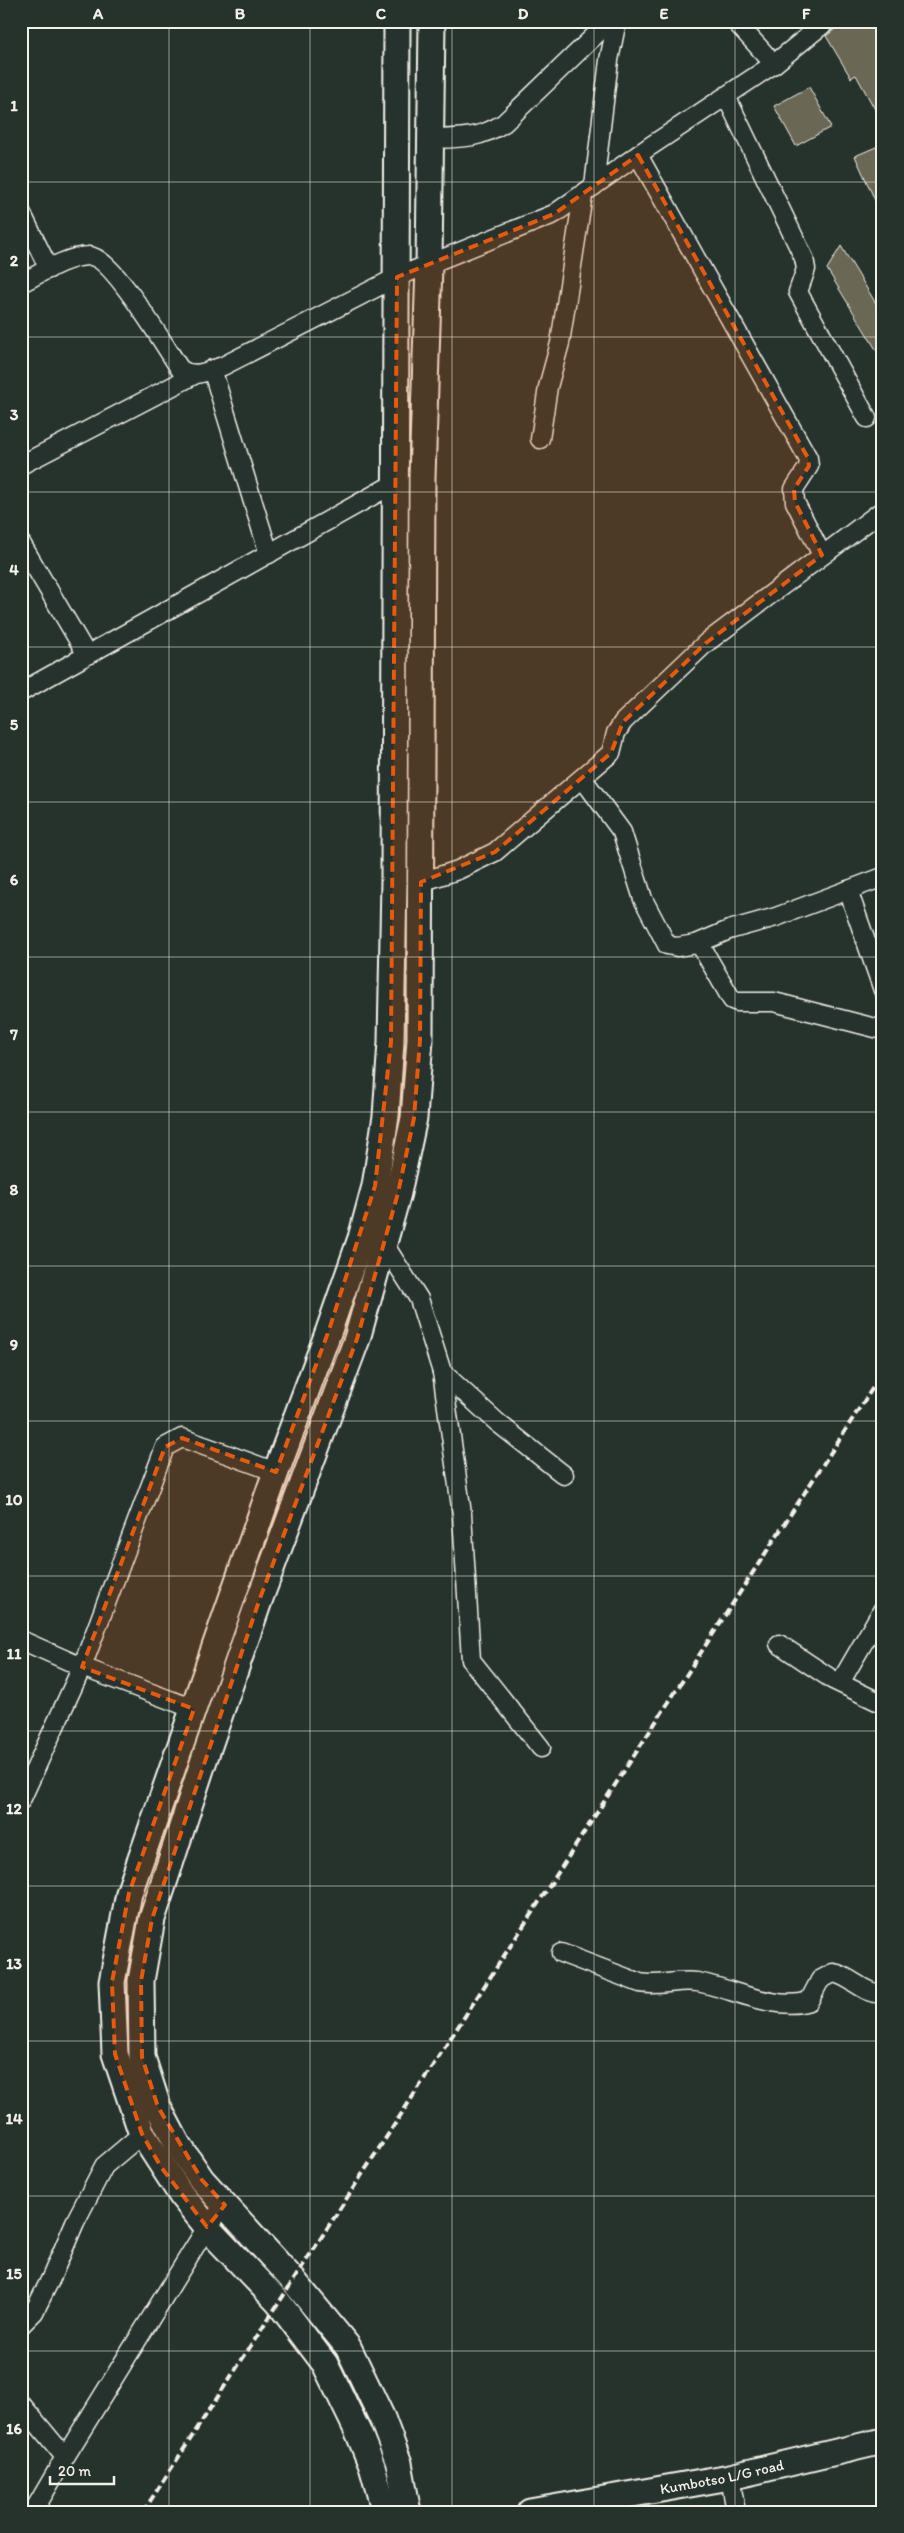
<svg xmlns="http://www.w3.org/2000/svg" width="904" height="2533" font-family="Itim,sans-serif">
<rect width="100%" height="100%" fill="#26332d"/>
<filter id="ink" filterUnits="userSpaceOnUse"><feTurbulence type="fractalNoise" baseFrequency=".02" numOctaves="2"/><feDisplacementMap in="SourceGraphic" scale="10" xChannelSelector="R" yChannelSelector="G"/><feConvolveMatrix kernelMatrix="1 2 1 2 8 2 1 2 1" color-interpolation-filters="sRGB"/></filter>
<g filter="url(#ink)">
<!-- building -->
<g fill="#6a6854" stroke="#f4f1e8">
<path d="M845 21H883V124L856 75 851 78 826 36Z"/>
<path d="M809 87 831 127 796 146 774 106Z"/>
<path d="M883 144V218L855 156Z"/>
<path d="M841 246 883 315V361L827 269Z"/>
</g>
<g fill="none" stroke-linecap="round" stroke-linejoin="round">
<!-- minor casing -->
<g stroke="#f4f1e8" stroke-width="21">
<g id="minor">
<path d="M735 21 774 64"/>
<path d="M726 96 804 258 806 269 798 292 867 418"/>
<path d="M431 139C461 138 479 139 504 123L610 21"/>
<path d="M638 155 808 458 809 466 794 489 795 502 822 555"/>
<path d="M594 186 609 60 617 21"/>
<path d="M21 212 49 269"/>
<path d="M21 283C42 273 65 257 88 256 111 254 166 348 180 369 194 379 208 371 223 366L397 277 554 214 649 147 774 64 827 21"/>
<path d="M212 369 269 554"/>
<path d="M540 439 548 387 560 343 583 195"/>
<path d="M21 465 196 374"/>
<path d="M21 543 87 655"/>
<path d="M21 692 397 482"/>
<path d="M583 779 622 832 643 899 667 945 677 947 696 944 702 948 732 1000 737 1002H774L883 1030"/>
<path d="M421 882 458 870 495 852 611 753 616 733 623 722 706 643 883 510"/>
<path d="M848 890 883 990"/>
<path d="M696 944 729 930 776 917 883 877"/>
<path d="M384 1244 419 1299 442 1372 498 1423 564 1475"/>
<path d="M442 1372 462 1514 471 1660 541 1748"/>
<path d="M21 1640 82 1667 194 1709"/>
<path d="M779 1644 833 1680 883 1704"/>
<path d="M840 1683 883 1609"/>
<path d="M21 1800 82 1667 165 1447 182 1438 276 1472"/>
<path d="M561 1953 640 1983C659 1987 678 1979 697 1982 731 1988 776 2012 809 2001L820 1980 833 1973C850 1975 867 1997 883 1993"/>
<path d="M21 2325 34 2312 51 2278 75 2222 104 2166 142 2134"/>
<path d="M21 2404 65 2457 33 2512"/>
<path d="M65 2457 207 2227 225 2205"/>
<path d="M730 2477 736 2512"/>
</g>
</g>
<!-- secondary casing -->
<g stroke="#f4f1e8" stroke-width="29">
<g id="secondary">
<path d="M385 2512 372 2466 359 2434 325 2364 278 2302 213 2234 182 2196 142 2134 115 2054 112 1982 129 1893 276 1472 329 1330 361 1238 375 1186 386 1116 391 1042 394 881 397 21"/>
<path d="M408 2512 399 2463 382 2418 348 2347 293 2280 202 2180 177 2143 158 2107 142 2057 141 1981 152 1919 203 1763 259 1601 357 1339 398 1193 414 1118 420 1040 422 477 429 266 432 21"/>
<path id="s1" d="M530 2512 730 2477 883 2441"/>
</g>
</g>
<!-- minor -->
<use href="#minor" stroke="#26332d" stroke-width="18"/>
<!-- secondary -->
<use href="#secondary" stroke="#26332d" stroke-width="25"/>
<!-- rail -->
<path stroke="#f4f1e8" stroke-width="4" stroke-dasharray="8 4" stroke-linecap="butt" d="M143 2512 883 1372"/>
</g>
</g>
<!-- marked area -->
<path fill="#e8590c" fill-opacity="0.2" stroke="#e8590c" stroke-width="4" stroke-dasharray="10 6" stroke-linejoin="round" d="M638 155 808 458 809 466 794 489 795 502 822 555 706 643 623 722 611 753 495 852 421 882 420 1040 414 1118 398 1193 357 1339 259 1601 152 1919 141 1981 142 2057 158 2107 202 2180 225 2205 207 2227 161 2167 142 2134 115 2054 112 1982 129 1893 194 1709 82 1667 165 1447 182 1438 276 1472 329 1330 375 1186 391 1042 397 277 554 214Z"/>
<!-- grid -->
<path fill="none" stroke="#f4f1e8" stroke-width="1" stroke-opacity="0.55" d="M169 21V2512M310 21V2512M452 21V2512M594 21V2512M735 21V2512M21 182H883M21 337H883M21 492H883M21 647H883M21 802H883M21 957H883M21 1112H883M21 1266H883M21 1421H883M21 1576H883M21 1731H883M21 1886H883M21 2041H883M21 2196H883M21 2351H883"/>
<g text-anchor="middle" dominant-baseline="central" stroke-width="4" stroke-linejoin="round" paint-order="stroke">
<!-- street labels -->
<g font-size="15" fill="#f4f1e8" stroke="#26332d">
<text stroke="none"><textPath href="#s1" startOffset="195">Kumbotso L/G road</textPath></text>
</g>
</g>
<!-- margin -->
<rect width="904" height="2533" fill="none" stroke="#26332d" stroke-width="55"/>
<!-- scale -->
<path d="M50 2476v8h64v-8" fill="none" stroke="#f4f1e8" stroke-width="2.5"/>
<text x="58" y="2476" font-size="15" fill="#f4f1e8" stroke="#26332d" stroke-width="4" paint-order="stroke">20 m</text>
<rect x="28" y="28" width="848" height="2478" fill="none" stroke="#f4f1e8" stroke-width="2"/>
<g font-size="16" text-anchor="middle" font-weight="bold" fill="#f4f1e8">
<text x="98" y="19">A</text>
<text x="240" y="19">B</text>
<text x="381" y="19">C</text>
<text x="523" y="19">D</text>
<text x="664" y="19">E</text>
<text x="806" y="19">F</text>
<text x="14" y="111">1</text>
<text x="14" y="266">2</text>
<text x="14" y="420">3</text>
<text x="14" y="575">4</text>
<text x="14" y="730">5</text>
<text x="14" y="885">6</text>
<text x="14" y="1040">7</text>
<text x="14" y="1195">8</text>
<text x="14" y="1350">9</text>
<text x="14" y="1505">10</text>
<text x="14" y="1659">11</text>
<text x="14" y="1814">12</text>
<text x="14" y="1969">13</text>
<text x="14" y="2124">14</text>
<text x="14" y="2279">15</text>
<text x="14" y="2434">16</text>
</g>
</svg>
